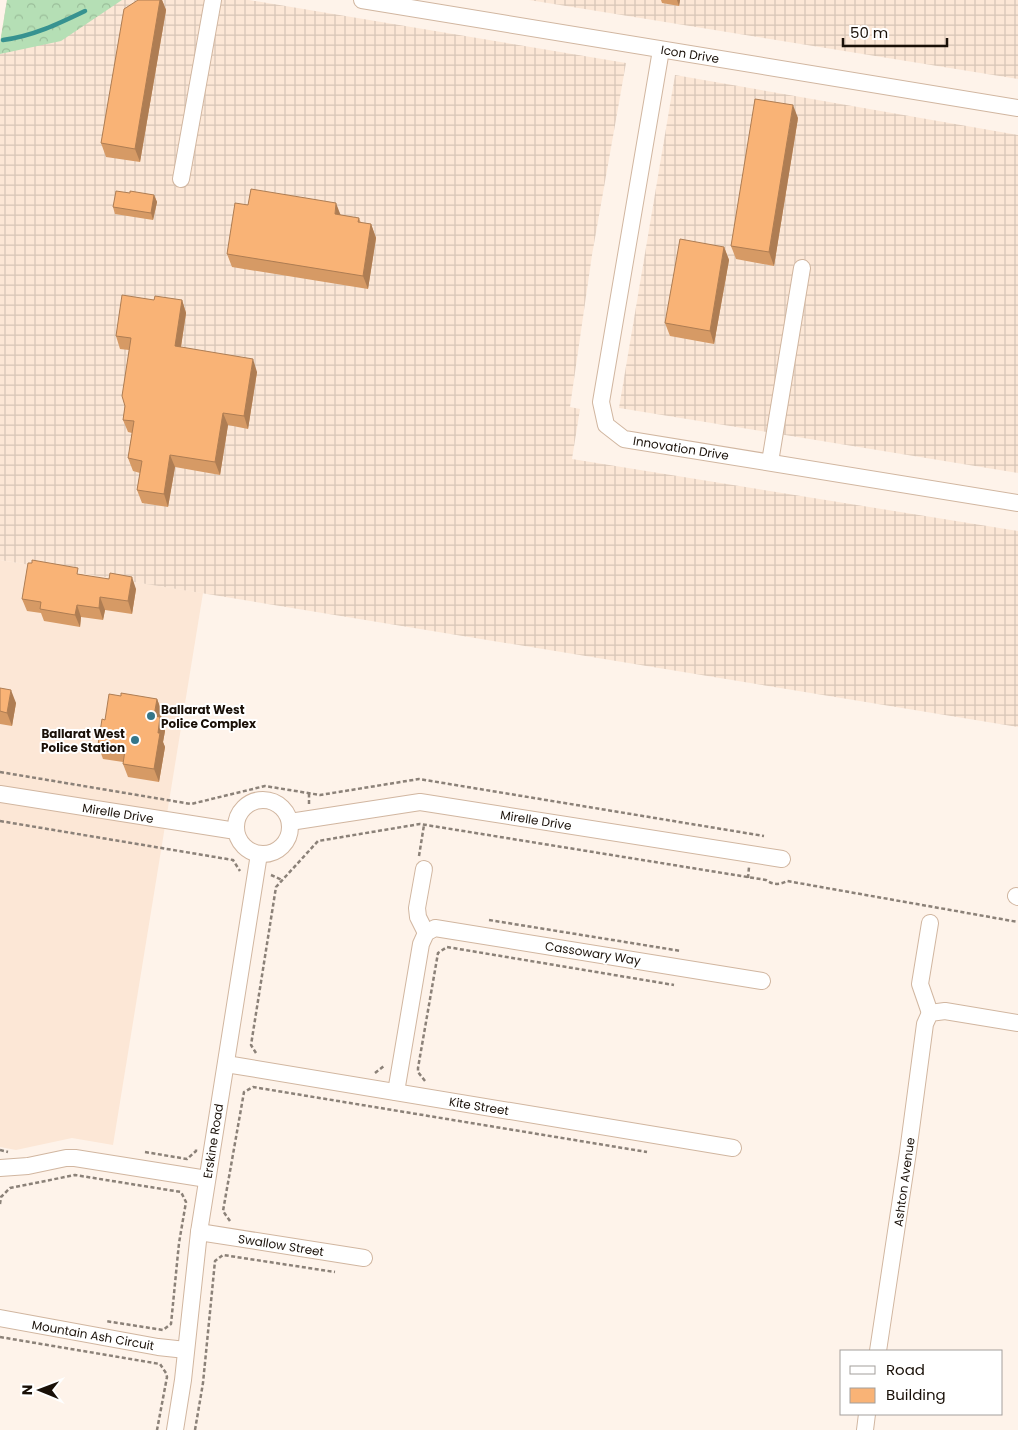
<svg xmlns="http://www.w3.org/2000/svg" width="1018" height="1430" font-family="Poppins,sans-serif">
<defs>
<pattern id="industrial-grid" width="8" height="8" patternUnits="userSpaceOnUse" patternTransform="scale(1.25)"><rect width="8" height="8" fill="#fce7d6"/><path d="M0 4h8M4 0v8" fill="none" stroke="#d7c5b6"/></pattern>
<pattern id="forest-crowns" width="20" height="18" patternUnits="userSpaceOnUse" patternTransform="scale(1.25)"><rect width="20" height="18" fill="#b5dfb5"/><path d="M2 6a3 3 0 1 1 6 0M12 15a3 3 0 1 1 6 0" fill="none" stroke="#9bbe9a"/></pattern>
</defs>
<rect width="100%" height="100%" fill="#fef3ea"/>
<!-- built -->
<path fill="#fce7d6" d="M0 560 203 593 113 1145 72 1138 16 1150 0 1147Z"/>
<!-- industrial -->
<g fill="url(#industrial-grid)">
<path d="M7 0H249L626 63 592 255 570 407 580 409 572 459 1018 531V727L0 560V43Z"/>
<path d="M529 0H1018V79Z"/>
<path d="M675 75 1018 135V473L619 408Z"/>
</g>
<!-- forest -->
<path fill="url(#forest-crowns)" d="M7 0H122L61 41 0 54V43Z"/>
<g fill="none" stroke-linecap="round" stroke-linejoin="round">
<!-- stream -->
<path stroke="#379290" stroke-width="4.5" d="M3 40C33 36 58 24 85 11"/>
<!-- minor casing -->
<g stroke="#d1b6a0" stroke-width="18">
<g id="minor">
<path d="M362 0 1018 108"/>
<path d="M661 50 601 402 606 425 624 439 1018 503"/>
<path d="M181 179 213 0"/>
<path d="M770 462 802 268"/>
<path d="M0 794 236 831"/>
<circle cx="263" cy="827" r="27"/>
<path d="M290 822 420 802 782 859"/>
<path d="M424 869 417 908 418 917 426 933"/>
<path d="M1016 896 1018 897"/>
<path d="M930 923 920 984 930 1013"/>
<path d="M226 1064 733 1148"/>
<path d="M396 1092 421 944 426 933 435 928 762 981"/>
<path d="M0 1168 28 1166 66 1158H75L207 1179"/>
<path d="M199 1232 364 1258"/>
<path d="M0 1318 158 1347 186 1350"/>
<path d="M878 1351 908 1152 925 1024 930 1013 945 1011 1018 1023"/>
<path d="M175 1430 183 1380 199 1232 259 854"/>
<path d="M865 1430 867 1414"/>
</g>
</g>
<!-- path -->
<g stroke="#8b8178" stroke-width="2.5" stroke-dasharray="4 2.5" stroke-linecap="butt">
<path d="M0 772 191 804 265 786 320 795 419 779 764 836"/>
<path d="M309 804V793"/>
<path d="M0 821 233 860 240 871"/>
<path d="M419 856 424 825"/>
<path d="M271 875 282 880"/>
<path d="M748 878 749 867"/>
<path d="M489 920 681 951"/>
<path d="M256 1053 251 1045 276 887 318 841 420 824 766 880C773 885 780 885 787 881L1018 922"/>
<path d="M375 1073 384 1066"/>
<path d="M425 1081 418 1072V1068L438 953 447 947 674 985"/>
<path d="M0 1150 8 1152"/>
<path d="M145 1152 187 1159 196 1151V1148"/>
<path d="M0 1204 1 1197 10 1188 75 1175 181 1192 186 1202 179 1243 171 1324 163 1330 105 1321"/>
<path d="M230 1221 223 1211 244 1092 253 1087 647 1152"/>
<path d="M0 1337 160 1364 166 1373 167 1377 157 1430"/>
<path d="M195 1430 203 1383 215 1261 223 1255 335 1272"/>
</g>
<!-- minor -->
<use href="#minor" stroke="#fff" stroke-width="16"/>
</g>
<!-- wall -->
<g fill="#d69a65">
<path d="M138 0H162L166 10 140 162 106 157 101 143Z"/>
<path d="M661 0H680L679 6 662 3Z"/>
<path d="M798 118 774 266 736 259 731 246Z"/>
<path d="M130 193 154 195 157 202 153 220 115 214 113 207Z"/>
<path d="M248 205 341 215 359 218 361 223 371 224 376 238 368 289 232 267 227 254Z"/>
<path d="M724 247 729 260 714 344 670 336 665 323Z"/>
<path d="M154 300H182L186 313 181 347 257 372 248 429 228 425 220 475 175 467 168 507 142 503 137 490 140 473 133 471 128 458 132 433 128 432 123 420 125 406 129 350 120 349 116 336Z"/>
<path d="M80 574 136 589 132 614 105 610 103 620 81 617 80 627 44 621 41 613 27 611 22 599Z"/>
<path d="M0 688 16 703 12 726 0 724Z"/>
<path d="M121 696 157 699 162 712 161 718 165 731 163 742 165 747 159 782 128 777 123 764V762L103 759 98 745 105 720Z"/>
</g>
<!-- shaded-wall -->
<g fill="#ae7d53">
<path d="M160 0H162L166 10 140 162 135 149Z"/>
<path d="M677 0H680L679 6Z"/>
<path d="M793 105 798 118 774 266 769 252Z"/>
<path d="M154 195 157 202 153 220 151 213Z"/>
<path d="M336 203 341 216 335 214Z"/>
<path d="M371 224 376 238 368 289 363 276Z"/>
<path d="M724 247 729 260 714 344 710 331Z"/>
<path d="M182 300 186 313 179 359 175 346Z"/>
<path d="M253 359 257 372 248 429 244 416Z"/>
<path d="M223 413 228 425 220 475 215 462Z"/>
<path d="M170 455 175 467 168 507 164 494Z"/>
<path d="M132 577 136 589 132 614 128 601Z"/>
<path d="M100 597 105 610 103 620 99 608Z"/>
<path d="M77 605 81 617 80 627 75 615Z"/>
<path d="M11 690 16 703 12 726 7 713Z"/>
<path d="M157 699 162 712 161 718 165 731 163 742 165 747 159 782 154 769 158 733 154 716Z"/>
</g>
<!-- building -->
<g fill="#f9b376" stroke="#ae7d53">
<path d="M138 0H160L135 149 101 143 124 9Z"/>
<path d="M755 99 793 105 769 252 731 246Z"/>
<path d="M251 189 336 203 335 214 359 218 358 222 371 224 363 276 227 254 235 203 248 205Z"/>
<path d="M116 191 130 193V191L154 195 151 213 113 207Z"/>
<path d="M680 239 724 247 710 331 665 323Z"/>
<path d="M122 295 154 300 155 296 182 300 175 346 253 359 244 416 223 413 215 462 170 455 164 494 137 490 142 461 128 458 134 421 123 420 125 406 122 396 131 338 116 336Z"/>
<path d="M32 560 78 568 77 574 109 579 110 573 132 577 128 601 100 597 99 608 77 605 75 615 40 609 41 602 22 599 28 563H32Z"/>
<path d="M0 688 11 690 7 713 0 711Z"/>
<path d="M121 693 157 699 154 716 160 717 158 733H160L154 769 123 764 125 750 98 745 102 719 105 720 109 694 121 696Z"/>
</g>
<!-- markers -->
<g fill="#357689" stroke="#fff" stroke-width="2">
<circle cx="151" cy="716" r="5"/>
<circle cx="135" cy="740" r="5"/>
</g>
<g text-anchor="middle" dominant-baseline="central" stroke-width="4" stroke-linejoin="round" paint-order="stroke">
<!-- street labels -->
<g font-size="12" fill="#191008" stroke="#fff">
<text transform="translate(690 54) rotate(9)">Icon Drive</text>
<text transform="translate(681 448) rotate(9)">Innovation Drive</text>
<text transform="translate(118 813) rotate(9)">Mirelle Drive</text>
<text transform="translate(536 820) rotate(9)">Mirelle Drive</text>
<text transform="translate(593 953) rotate(9)">Cassowary Way</text>
<text transform="translate(479 1106) rotate(9)">Kite Street</text>
<text transform="translate(213 1141) rotate(-81)">Erskine Road</text>
<text transform="translate(904 1182) rotate(-82)">Ashton Avenue</text>
<text transform="translate(281 1245) rotate(9)">Swallow Street</text>
<text transform="translate(93 1335) rotate(10)">Mountain Ash Circuit</text>
</g>
<!-- poi labels -->
<g font-size="12" font-weight="bold" fill="#191008" stroke="#fff" text-anchor="start">
<text x="161" y="709">Ballarat West<tspan x="161" dy="14">Police Complex</tspan></text>
<text x="125" y="733" text-anchor="end">Ballarat West<tspan x="125" dy="14">Police Station</tspan></text>
</g>
</g>
<!-- legend -->
<rect x="840" y="1350" width="162" height="65" fill="#ffffff" stroke="#a39f9c"/>
<rect x="850" y="1366" width="25" height="8" fill="#ffffff" stroke="#a39f9c"/>
<text x="886" y="1375" font-size="15" fill="#191008">Road</text>
<rect x="850" y="1388" width="25" height="15" fill="#f9b376" stroke="#a39f9c"/>
<text x="886" y="1400" font-size="15" fill="#191008">Building</text>
<!-- north arrow -->
<g transform="translate(40 1390) rotate(271)" stroke="#ffffff" stroke-width="4" paint-order="stroke">
<path d="M0-4L9 19L0 12L-9 19Z" fill="#191008"/>
<text y="-8" font-size="14" font-weight="bold" text-anchor="middle" fill="#191008">N</text>
</g>
<!-- scale -->
<path d="M843 38v8h104v-8" fill="none" stroke="#191008" stroke-width="2.5"/>
<text x="850" y="38" font-size="15" fill="#191008" stroke="#ffffff" stroke-width="4" paint-order="stroke">50 m</text>
</svg>
